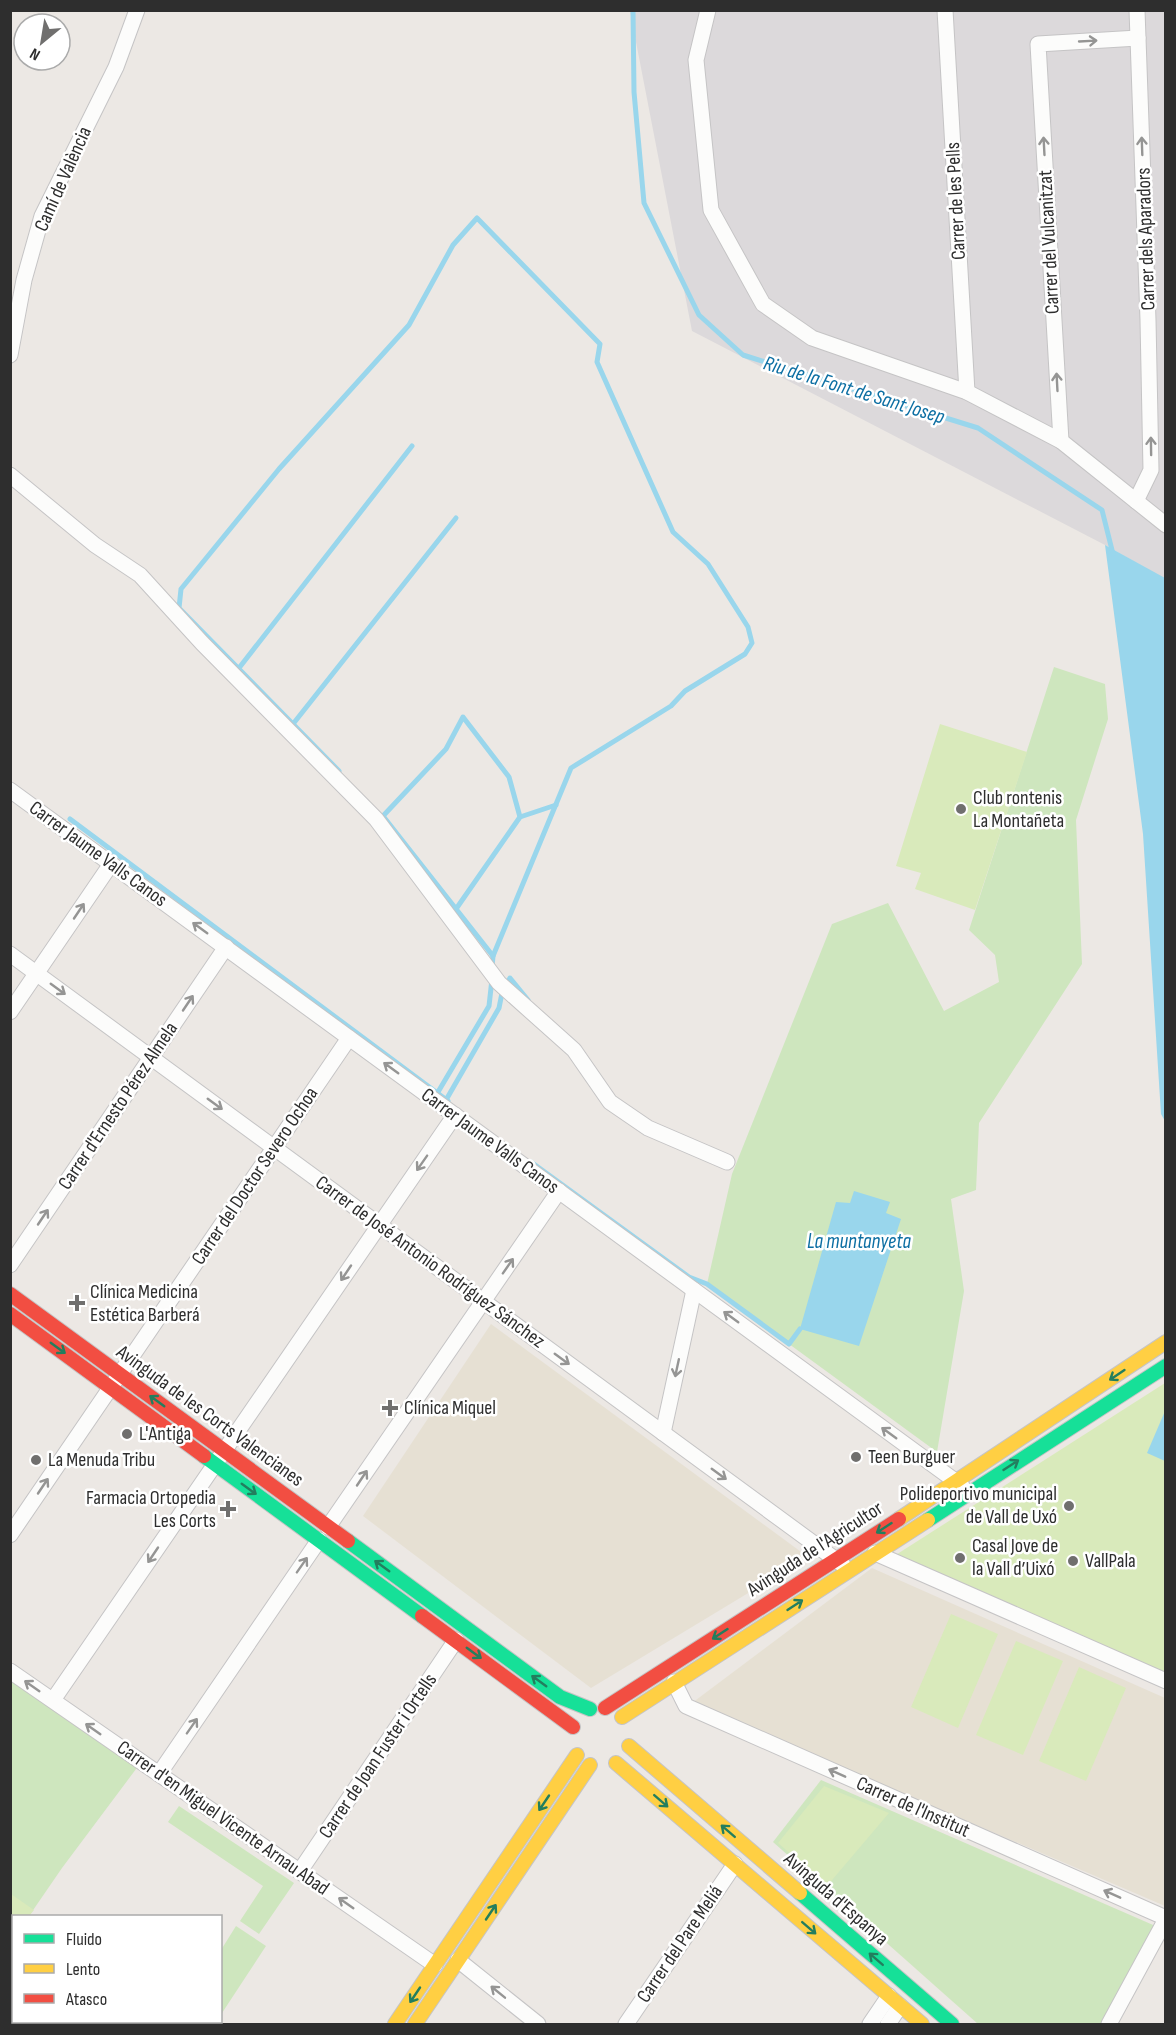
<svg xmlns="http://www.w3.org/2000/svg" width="1176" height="2035" font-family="'Sofia Sans Condensed',sans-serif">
<rect width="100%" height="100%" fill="#ece8e4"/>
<!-- industrial -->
<path fill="#dcd9db" d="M630 11H1165V579L1105 545 692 331Z"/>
<!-- education -->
<g fill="#e6e0d3">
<path d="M491 1324 808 1557 591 1688 363 1516Z"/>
<path d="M872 1568 1165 1698V1906L692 1703Z"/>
</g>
<!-- green -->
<g fill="#cee6be">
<path d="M1054 667 1105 684 1108 719 1076 820 1082 964 979 1123 976 1190 951 1199 964 1291 937 1452 707 1284 732 1174 832 924 888 903 944 1011 999 982 995 955 969 930Z"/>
<path d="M11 1677 139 1765 62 1868 29 1916H14L13 1940 11 1944Z"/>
<path d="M821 1780 1160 1928 1104 2024H978L773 1842Z"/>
<path d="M179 1806 294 1883 259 1934 240 1921 263 1886 168 1822Z"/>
<path d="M236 1926 266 1946 222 2013 221 1950Z"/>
</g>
<!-- pitch -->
<g fill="#d9eabb">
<path d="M940 724 1027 752 975 910 915 889 921 873 896 866Z"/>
<path d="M1165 1383V1675L891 1558Z"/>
<path d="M951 1614 998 1634 958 1728 911 1707Z"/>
<path d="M1016 1641 1063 1661 1023 1755 976 1735Z"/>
<path d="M1079 1667 1126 1688 1086 1781 1039 1761Z"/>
<path d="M824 1786 889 1813 827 1886 778 1843Z"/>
<path d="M11 1894 34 1910 29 1916H14L13 1940 11 1944Z"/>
</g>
<!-- water -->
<g fill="#99d6ec">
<path d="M1105 545 1165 578V1121L1161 1114 1143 834Z"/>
<path d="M854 1191 890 1202 886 1213 901 1219 859 1346 800 1329 836 1202 850 1203Z"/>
<path d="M1165 1411 1166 1461H1165L1147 1453Z"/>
</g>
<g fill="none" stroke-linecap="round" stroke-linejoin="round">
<!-- stream -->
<g stroke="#99d6ec" stroke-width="5">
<path d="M633 10 634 92 644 203 699 315 743 355 978 428 1102 510 1113 554"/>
<path d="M239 668 412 446"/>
<path d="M293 724 456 518"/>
<path d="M339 771 179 608 181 589 279 469 409 325 453 245 477 218 600 344 597 362 673 532 708 564 748 627 752 643 745 654 685 691 671 706 571 768 493 956"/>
<path d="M383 816 493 956 492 967"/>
<path d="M383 816 446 749 463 717 509 777 520 817"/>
<path d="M70 819 448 1101"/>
<path d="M456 909 520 817 556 805"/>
<path d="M438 1092 489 1006 492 979"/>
<path d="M446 1100 499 1008 502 993 510 978 528 1000"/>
<path d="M531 1162 689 1277 707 1284 789 1344 800 1329"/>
</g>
<!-- street casing -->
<g stroke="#c5c4c5" stroke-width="17">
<g id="street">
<path d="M708 10 696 60 711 210 763 304 812 338 967 392 1061 441 1166 525"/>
<path d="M945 10 967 392"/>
<path d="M10 355 24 280 42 216 116 67 137 10"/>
<path d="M1061 441 1038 44 1138 38"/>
<path d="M10 475 95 545 140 575 202 643 376 819 499 983 574 1050 610 1102 648 1128 727 1162"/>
<path d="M1136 501 1151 470 1148 320 1137 10"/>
<path d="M10 790 962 1486"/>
<path d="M10 954 843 1565"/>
<path d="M10 1012 111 864"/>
<path d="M10 1265 226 947"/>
<path d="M663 1433 694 1290"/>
<path d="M328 1527 559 1191"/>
<path d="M10 1535 349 1038"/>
<path d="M875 1553 1166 1681"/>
<path d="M10 1671 435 1965"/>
<path d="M674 1682 686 1706 1166 1918"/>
<path d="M53 1700 455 1115"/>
<path d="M159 1774 319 1540"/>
<path d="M300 1871 456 1640"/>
<path d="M458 1960 538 2024"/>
<path d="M10 1999 14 1994"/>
<path d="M62 2022 67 2024"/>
<path d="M626 2024 735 1864"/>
<path d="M870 2024 889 1996"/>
<path d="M888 2024 900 2006"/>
<path d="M1109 2024 1166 1919"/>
</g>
</g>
<!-- fast casing -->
<g stroke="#c5c4c5" stroke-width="16">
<g id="fast">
<path d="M204 1456 422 1616"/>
<path d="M928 1520 1166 1366"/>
<path d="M348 1541 560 1697 590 1709"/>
<path d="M800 1893 952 2024"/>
</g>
</g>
<!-- slow casing -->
<g stroke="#c5c4c5" stroke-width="16">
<g id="slow">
<path d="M899 1519 1166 1342"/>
<path d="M622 1717 928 1520"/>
<path d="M629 1746 800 1893"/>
<path d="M616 1763 922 2024"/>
<path d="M395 2024 577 1755"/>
<path d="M415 2024 590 1765"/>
</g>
</g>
<!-- jam casing -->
<g stroke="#c5c4c5" stroke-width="16">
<g id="jam">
<path d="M10 1294 348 1541"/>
<path d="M10 1314 204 1456"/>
<path d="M422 1616 573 1727"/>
<path d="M605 1708 899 1519"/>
</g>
</g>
<!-- street -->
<use href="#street" stroke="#fcfcfb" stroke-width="15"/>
<!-- fast -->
<use href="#fast" stroke="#16e098" stroke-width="14"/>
<!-- slow -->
<use href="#slow" stroke="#ffcf43" stroke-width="14"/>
<!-- jam -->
<use href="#jam" stroke="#f24e42" stroke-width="14"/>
</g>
<!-- one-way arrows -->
<defs><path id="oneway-shaft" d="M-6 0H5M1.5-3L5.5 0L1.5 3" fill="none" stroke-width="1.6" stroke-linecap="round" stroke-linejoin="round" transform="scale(1.5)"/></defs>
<g stroke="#959594">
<use href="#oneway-shaft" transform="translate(1088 41) rotate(-3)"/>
<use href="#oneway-shaft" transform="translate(1044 146) rotate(-93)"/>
<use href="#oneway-shaft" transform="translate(1142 146) rotate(-92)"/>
<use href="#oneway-shaft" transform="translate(1057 382) rotate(-93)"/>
<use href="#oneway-shaft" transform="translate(1151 446) rotate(-91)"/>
<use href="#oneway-shaft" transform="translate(79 911) rotate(-56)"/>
<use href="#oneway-shaft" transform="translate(200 928) rotate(-144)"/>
<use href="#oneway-shaft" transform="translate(58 989) rotate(36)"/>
<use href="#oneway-shaft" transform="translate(188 1003) rotate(-56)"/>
<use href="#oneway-shaft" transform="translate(391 1068) rotate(-144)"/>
<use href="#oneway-shaft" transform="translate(215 1104) rotate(36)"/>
<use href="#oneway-shaft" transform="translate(422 1163) rotate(125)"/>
<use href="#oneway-shaft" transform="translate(43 1217) rotate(-56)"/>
<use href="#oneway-shaft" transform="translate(508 1266) rotate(-55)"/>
<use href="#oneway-shaft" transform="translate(346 1273) rotate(124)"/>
<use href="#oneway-shaft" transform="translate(731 1317) rotate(-144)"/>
<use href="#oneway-shaft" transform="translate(562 1359) rotate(36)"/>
<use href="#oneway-shaft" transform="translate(677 1368) rotate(102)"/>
<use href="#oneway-shaft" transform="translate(889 1433) rotate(-144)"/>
<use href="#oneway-shaft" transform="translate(719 1474) rotate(36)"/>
<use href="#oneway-shaft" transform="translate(362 1478) rotate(-56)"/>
<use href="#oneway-shaft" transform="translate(43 1486) rotate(-56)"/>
<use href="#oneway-shaft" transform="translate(153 1555) rotate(124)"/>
<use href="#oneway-shaft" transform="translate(302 1565) rotate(-55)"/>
<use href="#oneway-shaft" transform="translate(32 1686) rotate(-145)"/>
<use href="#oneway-shaft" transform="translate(192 1726) rotate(-55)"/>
<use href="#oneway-shaft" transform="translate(93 1729) rotate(-145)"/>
<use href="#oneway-shaft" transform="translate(837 1773) rotate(-156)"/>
<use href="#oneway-shaft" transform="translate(1112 1894) rotate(-156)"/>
<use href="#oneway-shaft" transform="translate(346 1903) rotate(-145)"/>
<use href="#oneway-shaft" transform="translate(498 1992) rotate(-141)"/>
</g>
<g stroke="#237e5e">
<use href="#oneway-shaft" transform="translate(58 1348) rotate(36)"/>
<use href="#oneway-shaft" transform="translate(1117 1375) rotate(146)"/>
<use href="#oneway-shaft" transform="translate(157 1401) rotate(-144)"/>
<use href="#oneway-shaft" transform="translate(1011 1465) rotate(-33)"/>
<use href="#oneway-shaft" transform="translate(249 1489) rotate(36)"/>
<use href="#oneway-shaft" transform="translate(884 1528) rotate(147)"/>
<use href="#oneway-shaft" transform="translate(382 1566) rotate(-144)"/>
<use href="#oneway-shaft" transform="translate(795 1605) rotate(-33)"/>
<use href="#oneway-shaft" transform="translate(720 1634) rotate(147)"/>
<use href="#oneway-shaft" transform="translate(474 1653) rotate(36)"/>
<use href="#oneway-shaft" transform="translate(539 1681) rotate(-144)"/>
<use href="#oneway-shaft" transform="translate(661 1801) rotate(41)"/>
<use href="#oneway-shaft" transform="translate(544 1803) rotate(124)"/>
<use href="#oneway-shaft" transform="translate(728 1831) rotate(-139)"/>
<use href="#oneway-shaft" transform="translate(491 1912) rotate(-56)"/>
<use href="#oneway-shaft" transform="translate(809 1928) rotate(41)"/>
<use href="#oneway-shaft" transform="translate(876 1959) rotate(-139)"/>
<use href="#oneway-shaft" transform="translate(415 1995) rotate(124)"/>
</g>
<!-- markers -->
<g fill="#706f6e" stroke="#fff" stroke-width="2">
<circle cx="961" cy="809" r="6"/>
<path d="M74 1294h6v6h6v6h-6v6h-6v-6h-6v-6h6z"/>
<path d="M387 1399h6v6h6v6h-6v6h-6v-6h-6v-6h6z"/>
<circle cx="127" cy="1434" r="6"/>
<circle cx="856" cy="1457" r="6"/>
<circle cx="36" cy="1460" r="6"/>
<circle cx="1069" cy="1506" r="6"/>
<path d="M225 1500h6v6h6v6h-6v6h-6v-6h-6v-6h6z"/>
<circle cx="960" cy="1558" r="6"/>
<circle cx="1073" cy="1561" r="6"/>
</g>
<g text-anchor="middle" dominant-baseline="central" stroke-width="5" stroke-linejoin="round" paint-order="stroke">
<!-- street labels -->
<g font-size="20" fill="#2e2e2e" stroke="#fff">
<text transform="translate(63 179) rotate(-66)">Camí de València</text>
<text transform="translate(956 201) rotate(-93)">Carrer de les Pells</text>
<text transform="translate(1146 239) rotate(-92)">Carrer dels Aparadors</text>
<text transform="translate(1049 242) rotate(-93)">Carrer del Vulcanitzat</text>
<text transform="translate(98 854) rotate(36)">Carrer Jaume Valls Canos</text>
<text transform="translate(118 1106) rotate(-56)">Carrer d'Ernesto Pérez Almela</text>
<text transform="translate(490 1141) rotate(36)">Carrer Jaume Valls Canos</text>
<text transform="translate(255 1176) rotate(-56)">Carrer del Doctor Severo Ochoa</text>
<text transform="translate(430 1262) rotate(36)">Carrer de José Antonio Rodríguez Sánchez</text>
<text transform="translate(210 1416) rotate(36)">Avinguda de les Corts Valencianes</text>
<text transform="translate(815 1549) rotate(-33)">Avinguda de l'Agricultor</text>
<text transform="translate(378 1756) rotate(-56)">Carrer de Joan Fuster i Ortells</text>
<text transform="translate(913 1807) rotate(24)">Carrer de l'Institut</text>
<text transform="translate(223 1818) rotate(35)">Carrer d'en Miguel Vicente Arnau Abad</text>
<text transform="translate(836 1899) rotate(41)">Avinguda d'Espanya</text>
<text transform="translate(680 1944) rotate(-56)">Carrer del Pare Meliá</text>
</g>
<!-- poi labels -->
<g font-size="20" fill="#2e2e2e" stroke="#fff" text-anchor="start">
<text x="973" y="798">Club rontenis<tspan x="973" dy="23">La Montañeta</tspan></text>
<text x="90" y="1292">Clínica Medicina<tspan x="90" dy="23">Estética Barberá</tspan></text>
<text x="404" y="1408">Clínica Miquel</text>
<text x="139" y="1434">L'Antiga</text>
<text x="868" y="1457">Teen Burguer</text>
<text x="48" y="1460">La Menuda Tribu</text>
<text x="1057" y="1494" text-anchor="end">Polideportivo municipal<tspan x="1057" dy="23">de Vall de Uxó</tspan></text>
<text x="216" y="1498" text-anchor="end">Farmacia Ortopedia<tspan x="216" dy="23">Les Corts</tspan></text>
<text x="972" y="1546">Casal Jove de<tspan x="972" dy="23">la Vall d’Uixó</tspan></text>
<text x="1085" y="1561">VallPala</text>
</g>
<!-- water labels -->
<g font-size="21" font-style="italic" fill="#0d6fa3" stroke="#fff">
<text transform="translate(854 390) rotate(17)">Riu de la Font de Sant Josep</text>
<text x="859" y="1241">La muntanyeta</text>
</g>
</g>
<!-- border -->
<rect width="1176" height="2035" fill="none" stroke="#2e2e2e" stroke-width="24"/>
<!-- legend -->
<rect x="12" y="1915" width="210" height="108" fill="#ffffff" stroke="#ababab" stroke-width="1.5"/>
<rect x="24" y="1934" width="30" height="9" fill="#16e098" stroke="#ababab" stroke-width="1.5"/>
<text x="66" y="1945" font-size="18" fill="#2e2e2e">Fluido</text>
<rect x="24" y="1964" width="30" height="9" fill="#ffcf43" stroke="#ababab" stroke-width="1.5"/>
<text x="66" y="1975" font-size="18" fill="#2e2e2e">Lento</text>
<rect x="24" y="1994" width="30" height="9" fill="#f24e42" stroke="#ababab" stroke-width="1.5"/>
<text x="66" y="2005" font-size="18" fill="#2e2e2e">Atasco</text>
<!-- north arrow -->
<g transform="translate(42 42) rotate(210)"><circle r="28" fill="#ffffff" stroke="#ababab" stroke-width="1.5"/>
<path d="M0-4.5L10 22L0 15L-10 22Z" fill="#706f6e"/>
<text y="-9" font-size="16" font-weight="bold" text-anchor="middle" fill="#2e2e2e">N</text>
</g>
</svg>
